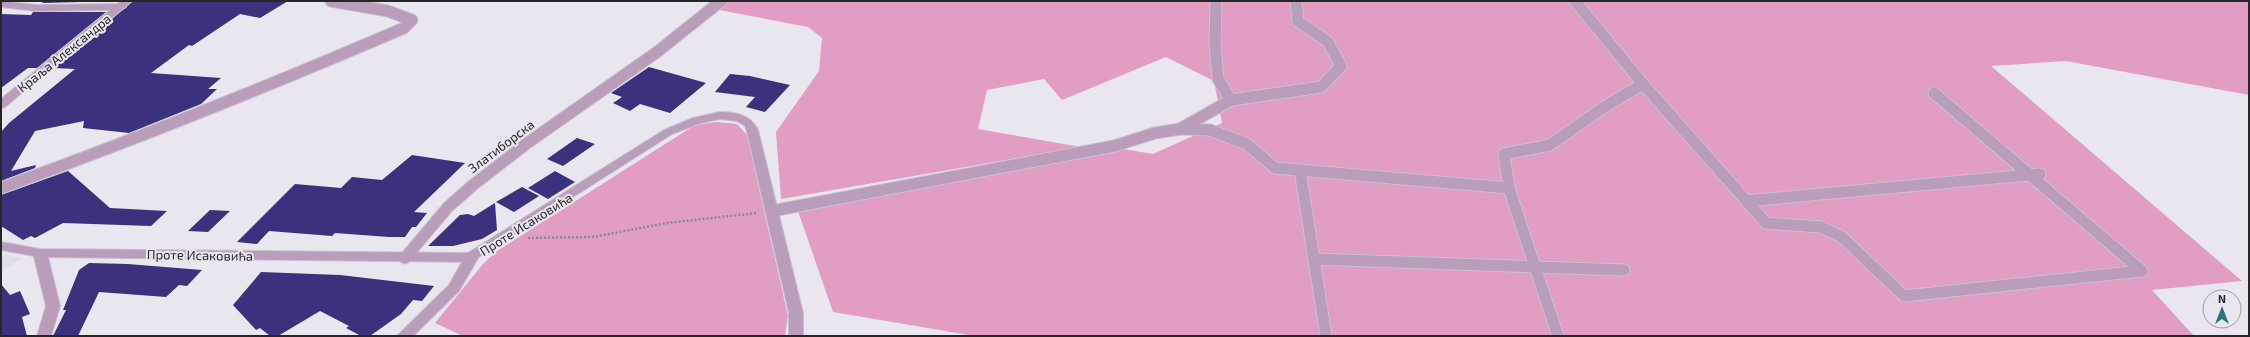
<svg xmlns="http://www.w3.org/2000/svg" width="2250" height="337" font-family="'Exo 2',sans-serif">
<rect width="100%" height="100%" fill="#eae6ef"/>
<!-- built -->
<path fill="#e2dbeb" d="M1 254 22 258 1 272Z"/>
<!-- green -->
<g fill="#e29dc3">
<path d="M727 1H2249V95L2066 61 1991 66 2242 281 2152 290 2194 336H975L833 312 798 211 1123 149 1153 154 1222 123 1214 81 1166 57 1062 100 1044 79 987 90 978 129 1081 147 781 199 776 132 819 71 822 38 808 27 704 7H720Z"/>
<path d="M716 122 737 124 747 135 788 316 785 336H463L435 323 483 264 497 251 695 125Z"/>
</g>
<!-- building -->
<g fill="#3b317c">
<path d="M44 1H119L42 3Z"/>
<path d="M133 1H288L260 18 240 14 192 46 189 45 151 73 221 78 208 89H217L201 104 129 133 83 128 84 121 35 131 11 171 36 165 35 168 1 181V132L9 123 75 69 54 68Z"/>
<path d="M33 12H106L37 68H28L1 88V14L31 15Z"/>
<path d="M649 67 706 83 670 113 640 104 630 111 613 103 622 97 611 93Z"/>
<path d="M730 74 750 76 790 85 765 112 746 107 755 97 715 92Z"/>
<path d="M577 138 595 144 563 166 547 159Z"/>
<path d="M412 155 465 163 414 212 427 213 416 227H412L405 237H389L335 233 332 236 269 231 257 244 237 242 295 184 341 188 352 177 382 180Z"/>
<path d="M68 171 110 208 167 211 151 226 63 223 35 238 31 236 23 240 1 226V195Z"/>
<path d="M555 171 575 182 548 199 528 188Z"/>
<path d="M522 187 539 196 514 212 496 202Z"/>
<path d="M495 203 497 230 482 239 453 246H428L460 215 468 214 474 216Z"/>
<path d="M210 210 230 211 208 232 188 231Z"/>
<path d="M89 263 128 264 202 270 187 286 179 285 166 297 99 292 78 336H53L66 310H63L79 270Z"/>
<path d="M261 272 340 275 434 286 422 301 413 300 401 314 370 336H361L346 328 349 326 320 311 278 336H270L260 328 256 330 233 305Z"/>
<path d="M1 284 10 295 20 291 30 314 22 317 27 336H1Z"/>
</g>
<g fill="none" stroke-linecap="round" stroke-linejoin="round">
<!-- service casing -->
<g stroke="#c7c3cb" stroke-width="13">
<g id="service">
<path d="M1575 1 1643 84 1766 223 1821 227 1842 237 1904 296 2142 271"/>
<path d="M1934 93 2142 271"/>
<path d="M1231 100 1321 87 1341 66 1328 42 1298 21 1296 1"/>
<path d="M1180 129 1231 100 1218 79 1215 44 1216 1"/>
<path d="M1300 170 1326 336"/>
<path d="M1 188C137 139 271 85 404 28L412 20 388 11 331 1"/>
<path d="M1746 201 2040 174"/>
<path d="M772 211 1114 146 1155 133 1180 129 1210 130 1247 144 1275 168 1509 188"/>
<path d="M405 258 448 207 473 185 526 144 657 52 721 1"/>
<path d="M1314 259 1624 270"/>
<path d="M1558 336 1509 188 1504 154 1550 145 1604 107 1643 84"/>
</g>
</g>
<!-- minor casing -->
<g stroke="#c7c3cb" stroke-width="2">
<g id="minor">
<path d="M1 1 36 5 121 4 126 7 121 10 36 11 1 7Z"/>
<path d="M40 249 45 250 47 253 60 306 51 336H37L46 306 33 253 35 250Z"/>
<path d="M471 254 476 255 478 258 459 291 413 336H397L449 285 466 255Z"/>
</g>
</g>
<!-- tertiary casing -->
<g stroke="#c7c3cb" stroke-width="2">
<g id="tertiary">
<path d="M121 1H132L5 107 1 108V99Z"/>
<path d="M720 112C736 112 751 115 758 130L803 313V336H789V313L747 132 745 126 737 121 720 119 701 123 672 134 471 262 40 257 1 250V242L40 249 468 253 664 130 693 118Z"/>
</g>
</g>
<!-- path -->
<path stroke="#8c8a90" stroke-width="2.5" stroke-dasharray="2 2" stroke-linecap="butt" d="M528 238 593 237 667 223 757 213"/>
<!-- service -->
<use href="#service" stroke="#ba9cbb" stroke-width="11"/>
<!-- minor -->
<use href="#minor" fill="#ba9cbb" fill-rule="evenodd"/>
<!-- tertiary -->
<use href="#tertiary" fill="#ba9cbb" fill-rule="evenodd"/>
</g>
<g text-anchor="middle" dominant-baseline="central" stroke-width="4" stroke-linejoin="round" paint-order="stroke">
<!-- street labels -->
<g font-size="13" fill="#262528" stroke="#eae6ef">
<text transform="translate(64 53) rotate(-39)">Краља Александра</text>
<text transform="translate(501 146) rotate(-37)">Златиборска</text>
<text transform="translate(526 224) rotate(-32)">Проте Исаковића</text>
<text transform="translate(200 255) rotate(1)">Проте Исаковића</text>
</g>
</g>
<!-- border -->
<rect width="2250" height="337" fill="none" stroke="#262528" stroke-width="4"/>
<!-- north arrow -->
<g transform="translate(2222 309)"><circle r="19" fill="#eae6ef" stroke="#9c999f"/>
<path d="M0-3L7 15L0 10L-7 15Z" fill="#29737a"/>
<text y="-6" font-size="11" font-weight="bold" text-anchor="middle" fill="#262528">N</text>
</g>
</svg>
